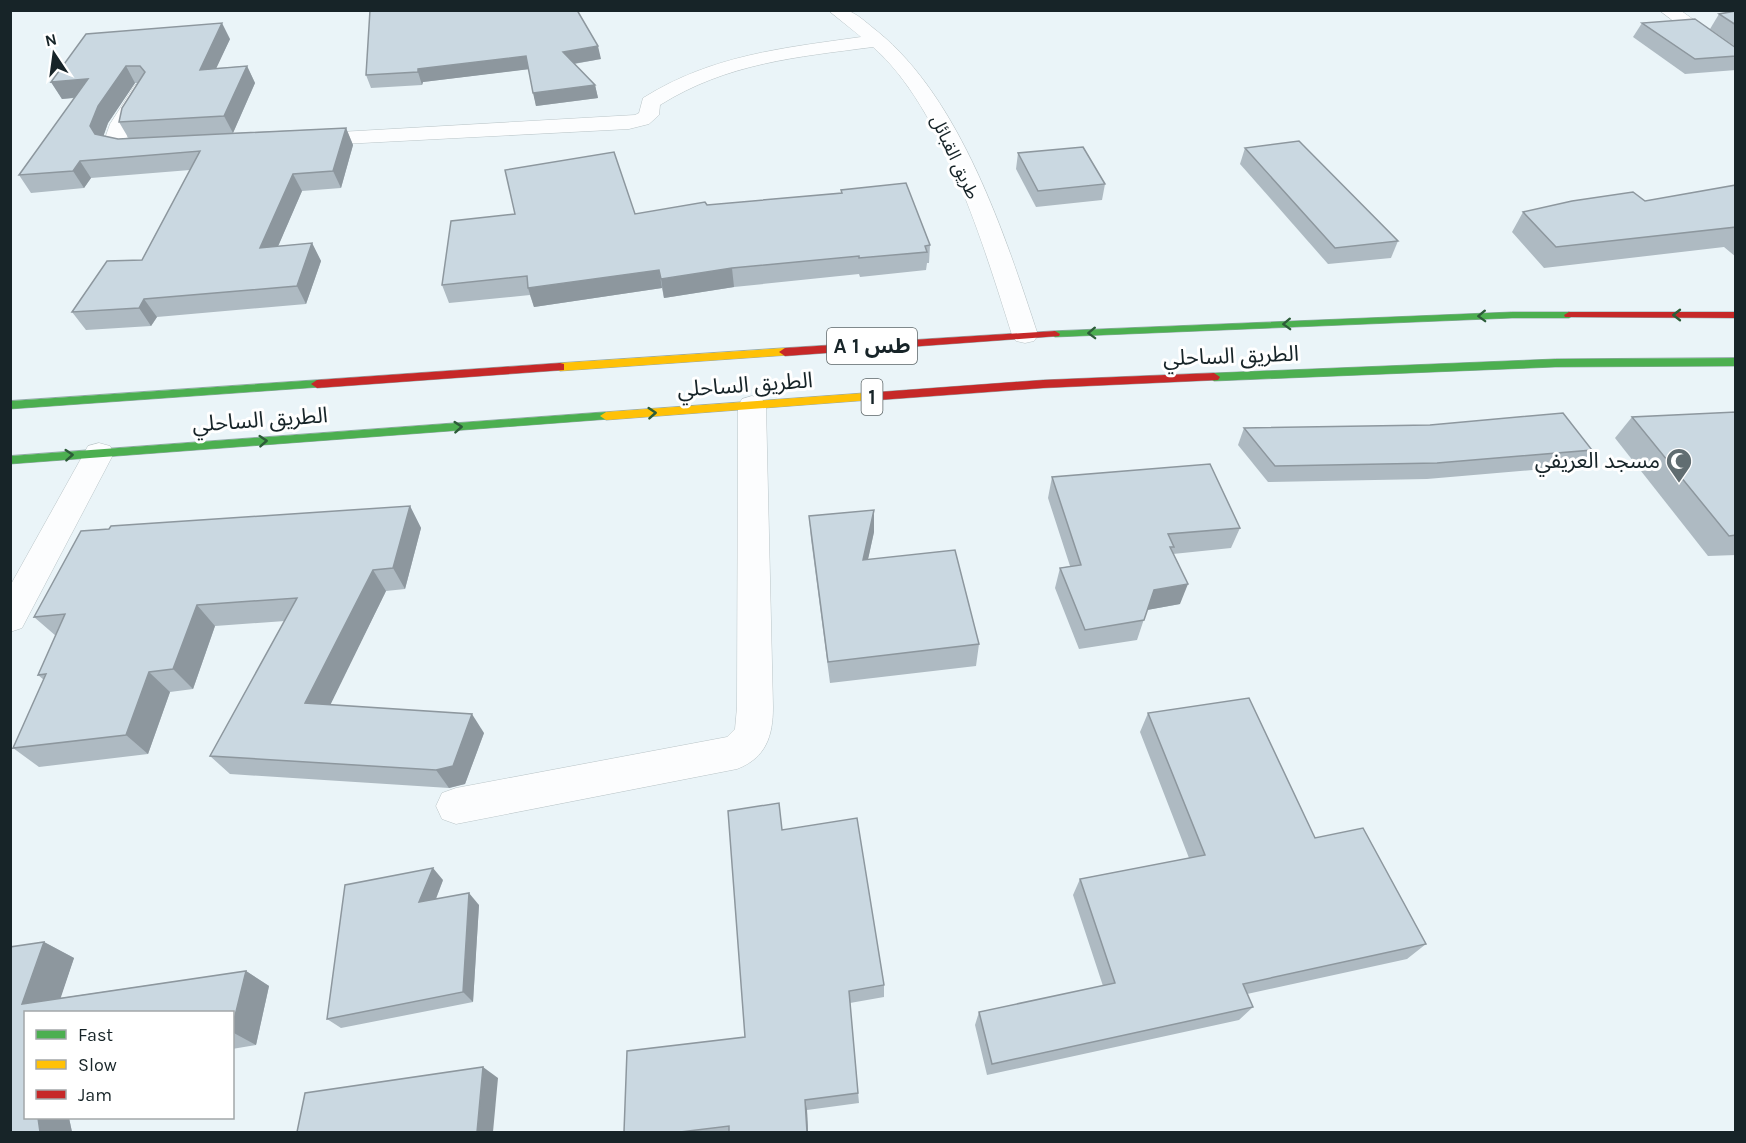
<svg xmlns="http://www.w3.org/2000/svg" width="1746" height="1143" font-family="Karla,'Noto Sans Arabic',sans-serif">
<rect width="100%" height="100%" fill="#eaf4f8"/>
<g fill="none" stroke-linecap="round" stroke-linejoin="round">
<!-- street casing -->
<g stroke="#b9c4c7" stroke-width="1">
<g id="street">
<path d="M828 10C835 10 845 9 851 12 860 16 869 25 877 31 961 99 1005 235 1038 335L1034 341 1025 343 1016 341 1012 335C984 247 943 108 873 47 797 57 727 63 660 105L659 115 649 124 629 129 305 146 297 145 294 140 297 135 305 134 635 115 639 113 643 98C712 55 783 48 861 37Z"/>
<path d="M1659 10H1680L1736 50V65L1729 63Z"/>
<path d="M142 83 149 85 152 89 130 124 126 141 160 142 163 147 160 152C141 156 124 154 106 149L103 144 110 124 135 85Z"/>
<path d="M752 396 762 399 766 406 773 707C773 736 766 758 737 769L456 824 442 819 436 806 442 793 456 788 727 737 735 729 737 707 738 406 742 399Z"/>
<path d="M99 443 110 446 114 453 22 628 10 632V586L88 446Z"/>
</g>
</g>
<!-- fast casing -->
<g stroke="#94a8aa" stroke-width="1">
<g id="fast">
<path d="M1512 312H1569L1574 315 1569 318H1512L1055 337 1050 334 1055 331Z"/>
<path d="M1736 358V366L1555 367 1214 381 1208 377 1214 373 1555 359Z"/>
<path d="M317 380 323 384 321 387 10 409V401Z"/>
<path d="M606 412 612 416 610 419 10 464V456Z"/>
</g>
</g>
<!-- slow casing -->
<g stroke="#94a8aa" stroke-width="1">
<g id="slow">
<path d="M785 348 791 352 789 355 560 371 554 367 560 363Z"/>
<path d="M879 392 883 393 885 396 883 399 606 420 600 416 606 412Z"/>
</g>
</g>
<!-- jam casing -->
<g stroke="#94a8aa" stroke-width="1">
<g id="jam">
<path d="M1569 312H1736V318L1565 317 1564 315Z"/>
<path d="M1055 331 1060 334 1059 336 785 356 779 352 785 348Z"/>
<path d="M560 363 564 364V370L317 388 311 384 317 380Z"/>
<path d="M1214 373 1220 377 1218 380 1043 388 879 400 873 396 879 392 1043 380Z"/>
</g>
</g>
<!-- street -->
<use href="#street" fill="#fcfdfe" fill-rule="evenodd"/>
<!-- fast -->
<use href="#fast" fill="#4caf50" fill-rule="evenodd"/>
<!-- slow -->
<use href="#slow" fill="#ffc107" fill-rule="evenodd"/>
<!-- jam -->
<use href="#jam" fill="#c62828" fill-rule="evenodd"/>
</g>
<!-- wall -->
<g fill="#aebac2" fill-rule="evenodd">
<path d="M1736 11V47L1710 29 1719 14Z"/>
<path d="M1642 23 1736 48V70L1685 74 1633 37Z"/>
<path d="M230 39 216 68 247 66 255 83 233 133 346 128 353 145 341 188 302 191 278 246 312 243 321 261 306 304 157 317 151 326 86 330 72 312 142 260 190 170 91 178 84 188 31 193 19 175 75 98 62 99 51 82ZM135 83H138L119 122 129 139H118L103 136 108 123Z"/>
<path d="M601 59 574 64 595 85 598 98 536 106 529 69 423 82 422 85 371 88 366 75Z"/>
<path d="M1245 148 1398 241 1391 258 1328 264 1240 164Z"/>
<path d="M1018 153 1105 184 1102 200 1036 207 1016 169Z"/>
<path d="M1736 185V257L1724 247 1544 268 1512 232 1523 212 1645 201Z"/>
<path d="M841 190 930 245 929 263H927L926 270 860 277 859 274 734 287 664 298 662 288 534 307 530 295 449 303 442 285 635 214 707 205 841 193Z"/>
<path d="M1736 412V555L1708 556 1615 438 1632 417Z"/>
<path d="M1244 428 1592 450 1580 466 1427 479 1268 482 1238 445Z"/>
<path d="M1052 477 1240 528 1231 548 1173 554 1180 604 1147 610 1137 640 1079 649 1055 588 1060 568 1070 566 1048 498Z"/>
<path d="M410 506 421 528 405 589 386 591 330 704 484 733 465 784 449 788 230 774 210 756 285 621 215 626 193 689 170 692 148 754 39 767 13 748 44 680 38 675 56 636 34 617Z"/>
<path d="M874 510V532L868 559 979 644 976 666 830 683 811 539 809 516Z"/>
<path d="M1148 713 1315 838 1426 944 1407 959 1247 994 1253 1007 1239 1020 987 1075 975 1025 979 1012 1103 986 1073 895 1080 879 1189 858 1140 732Z"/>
<path d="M783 830 884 985V997L850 1003 859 1103 807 1110 808 1132H624L745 1037Z"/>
<path d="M443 880 436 899 479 905 473 1002 341 1028 327 1019Z"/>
<path d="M44 942 74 958 60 998 246 971 269 986 256 1045 232 1049V1012H26V1118H69L72 1132H10V947Z"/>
</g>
<!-- shaded-wall -->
<g fill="#8d979e">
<path d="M222 23 230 39 208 86 200 70Z"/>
<path d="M598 46 601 59 566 65 563 52Z"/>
<path d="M526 56 530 69 423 82 422 85 418 72V69Z"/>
<path d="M126 66 135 83 108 123 101 143 90 126 98 106Z"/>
<path d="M247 66 255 83 233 133 224 116Z"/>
<path d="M88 79 98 95 62 99 51 82Z"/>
<path d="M595 85 598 98 536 106 533 93Z"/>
<path d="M346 128 353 145 341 188 333 171Z"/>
<path d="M80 161 91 178 84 188 73 171Z"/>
<path d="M293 174 302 191 270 265 260 248Z"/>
<path d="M312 243 321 261 306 304 297 286Z"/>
<path d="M732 268 734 287 664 298 661 279Z"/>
<path d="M659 270 662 288 534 307 528 288Z"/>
<path d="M144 299 157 317 151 326 139 308Z"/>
<path d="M410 506 421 528 405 589 393 568Z"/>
<path d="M874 510V532L863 582V560Z"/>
<path d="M373 570 386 591 322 722 305 703Z"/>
<path d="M1188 584 1180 604 1147 610 1154 590Z"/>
<path d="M197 605 215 626 193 689 173 669Z"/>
<path d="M149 672 170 692 148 754 126 735Z"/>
<path d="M472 714 484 733 465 784 449 788 436 770Z"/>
<path d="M433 868 443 880 430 914 419 902Z"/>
<path d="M469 893 479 905 473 1002 463 992Z"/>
<path d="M44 942 74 958 56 1012 22 1004Z"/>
<path d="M246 971 269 986 256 1045 232 1032V1028Z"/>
<path d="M483 1067 498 1078 493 1132H477Z"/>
<path d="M805 1100 807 1110 808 1132H807Z"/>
<path d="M38 1118H69L72 1132H40Z"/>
</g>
<!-- building -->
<g fill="#cad8e1" stroke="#8d979e" stroke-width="1.5">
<path d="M370 10H577L598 46 563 52 595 85 533 93 526 56 418 69V72L366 75Z"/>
<path d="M1736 11V25L1719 14Z"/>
<path d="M1695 19 1736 48V56L1695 59 1642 23Z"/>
<path d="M222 23 200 70 247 66 224 116 119 122 122 108 145 72 140 66H126L98 106 90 126 95 134 118 139 346 128 333 171 293 174 260 248 312 243 297 286 144 299 139 308 72 312 107 261 142 260 200 151 80 161 73 171 19 175 88 79 51 82 86 34Z"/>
<path d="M1299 141 1398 241 1335 248 1245 148Z"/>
<path d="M1083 147 1105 184 1038 191 1018 153Z"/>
<path d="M614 152 635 214 705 202 707 205 842 193 841 190 906 183 930 245 925 246 927 252 859 258V256L732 268 661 279 659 270 528 288 527 276 442 285 451 221 515 214 505 170Z"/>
<path d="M1736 185V227L1556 247 1523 212 1572 201 1633 192 1645 201Z"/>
<path d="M1736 412V535L1729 536 1632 417Z"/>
<path d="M1563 413 1592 450 1437 463 1275 466 1244 428 1430 425Z"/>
<path d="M1210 464 1240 528 1168 534 1174 547H1170L1188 584 1154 590 1144 620 1085 630 1060 568 1081 565 1052 477Z"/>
<path d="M410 506 393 568 373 570 305 703 472 714 453 766 436 770 210 756 297 598 197 605 173 669 149 672 126 735 13 748 46 674 38 675 65 614 34 617 81 531 109 529 111 526Z"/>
<path d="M874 510 863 560 955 550 979 644 828 662 809 516Z"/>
<path d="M1249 698 1315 838 1363 828 1426 944 1243 984 1253 1007 992 1064 979 1012 1115 983 1080 879 1205 855 1148 713Z"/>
<path d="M779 803 782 830 857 818 884 985 849 991 858 1093 805 1100 807 1132H729V1126L680 1132H624L627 1051 745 1037 728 811Z"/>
<path d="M433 868 419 902 469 893 463 992 327 1019 345 885Z"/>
<path d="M44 942 22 1004 246 971 232 1028V1012H26V1118H38L40 1132H10V947Z"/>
<path d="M483 1067 477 1132H297L305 1093Z"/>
</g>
<!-- one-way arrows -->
<defs><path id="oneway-chevron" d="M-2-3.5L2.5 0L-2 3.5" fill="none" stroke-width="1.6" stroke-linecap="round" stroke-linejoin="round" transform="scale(1.5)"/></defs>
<g stroke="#2c5c38">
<use href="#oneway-chevron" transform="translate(1677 315) rotate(-180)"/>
<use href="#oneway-chevron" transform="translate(1482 316) rotate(178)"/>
<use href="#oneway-chevron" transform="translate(1287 324) rotate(178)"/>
<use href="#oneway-chevron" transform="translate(1092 333) rotate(178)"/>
<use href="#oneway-chevron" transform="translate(652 413) rotate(-4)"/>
<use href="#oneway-chevron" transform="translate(458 427) rotate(-4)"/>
<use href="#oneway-chevron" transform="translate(263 441) rotate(-4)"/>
<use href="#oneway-chevron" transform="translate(69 455) rotate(-4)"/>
</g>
<!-- icons -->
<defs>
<g id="mosque-pin" transform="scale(1.35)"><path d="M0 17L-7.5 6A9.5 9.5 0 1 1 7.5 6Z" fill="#616d71" stroke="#fff"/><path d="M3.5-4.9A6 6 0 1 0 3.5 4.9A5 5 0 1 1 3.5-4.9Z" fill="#fff"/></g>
</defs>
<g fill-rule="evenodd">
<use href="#mosque-pin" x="1679" y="461"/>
</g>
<g text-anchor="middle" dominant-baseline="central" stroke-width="6" stroke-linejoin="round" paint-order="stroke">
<!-- far-street labels -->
<g font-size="18" fill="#172428" stroke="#fff">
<text transform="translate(955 157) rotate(65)">طريق القبائل</text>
</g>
<!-- shield labels -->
<g fill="#fff" stroke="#5d6668" stroke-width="1.5">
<rect x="827" y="328" width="90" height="36" rx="4.5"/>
<rect x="861.5" y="379" width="21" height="36" rx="4.5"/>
</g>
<g font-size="21" font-weight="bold" fill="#172428">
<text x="872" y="346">A 1 طس</text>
<text x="872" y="397">1</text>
</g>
<!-- street labels -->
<g font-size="22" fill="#172428" stroke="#fff">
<text transform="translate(1231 356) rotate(-2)">الطريق الساحلي</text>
<text transform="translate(745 385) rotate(-4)">الطريق الساحلي</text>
<text transform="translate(260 420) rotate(-4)">الطريق الساحلي</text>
</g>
<!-- poi labels -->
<g font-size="22" fill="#172428" stroke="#fff" text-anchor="end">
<text x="1660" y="461">مسجد العريفي</text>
</g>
</g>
<!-- border -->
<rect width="1746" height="1143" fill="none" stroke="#172428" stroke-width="24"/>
<!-- legend -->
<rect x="24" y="1011" width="210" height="108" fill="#ffffff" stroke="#a2a7a9" stroke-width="1.5"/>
<rect x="36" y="1030" width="30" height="9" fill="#4caf50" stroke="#a2a7a9" stroke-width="1.5"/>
<text x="78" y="1041" font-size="18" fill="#172428">Fast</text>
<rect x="36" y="1060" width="30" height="9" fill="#ffc107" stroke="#a2a7a9" stroke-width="1.5"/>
<text x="78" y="1071" font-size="18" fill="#172428">Slow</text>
<rect x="36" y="1090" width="30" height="9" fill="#c62828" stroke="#a2a7a9" stroke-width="1.5"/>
<text x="78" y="1101" font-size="18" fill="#172428">Jam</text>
<!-- north arrow -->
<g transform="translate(54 54) rotate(347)" stroke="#ffffff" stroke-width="4.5" paint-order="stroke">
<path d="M0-4.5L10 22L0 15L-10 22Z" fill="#172428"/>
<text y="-9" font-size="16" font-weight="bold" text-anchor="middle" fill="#172428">N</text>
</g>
</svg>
